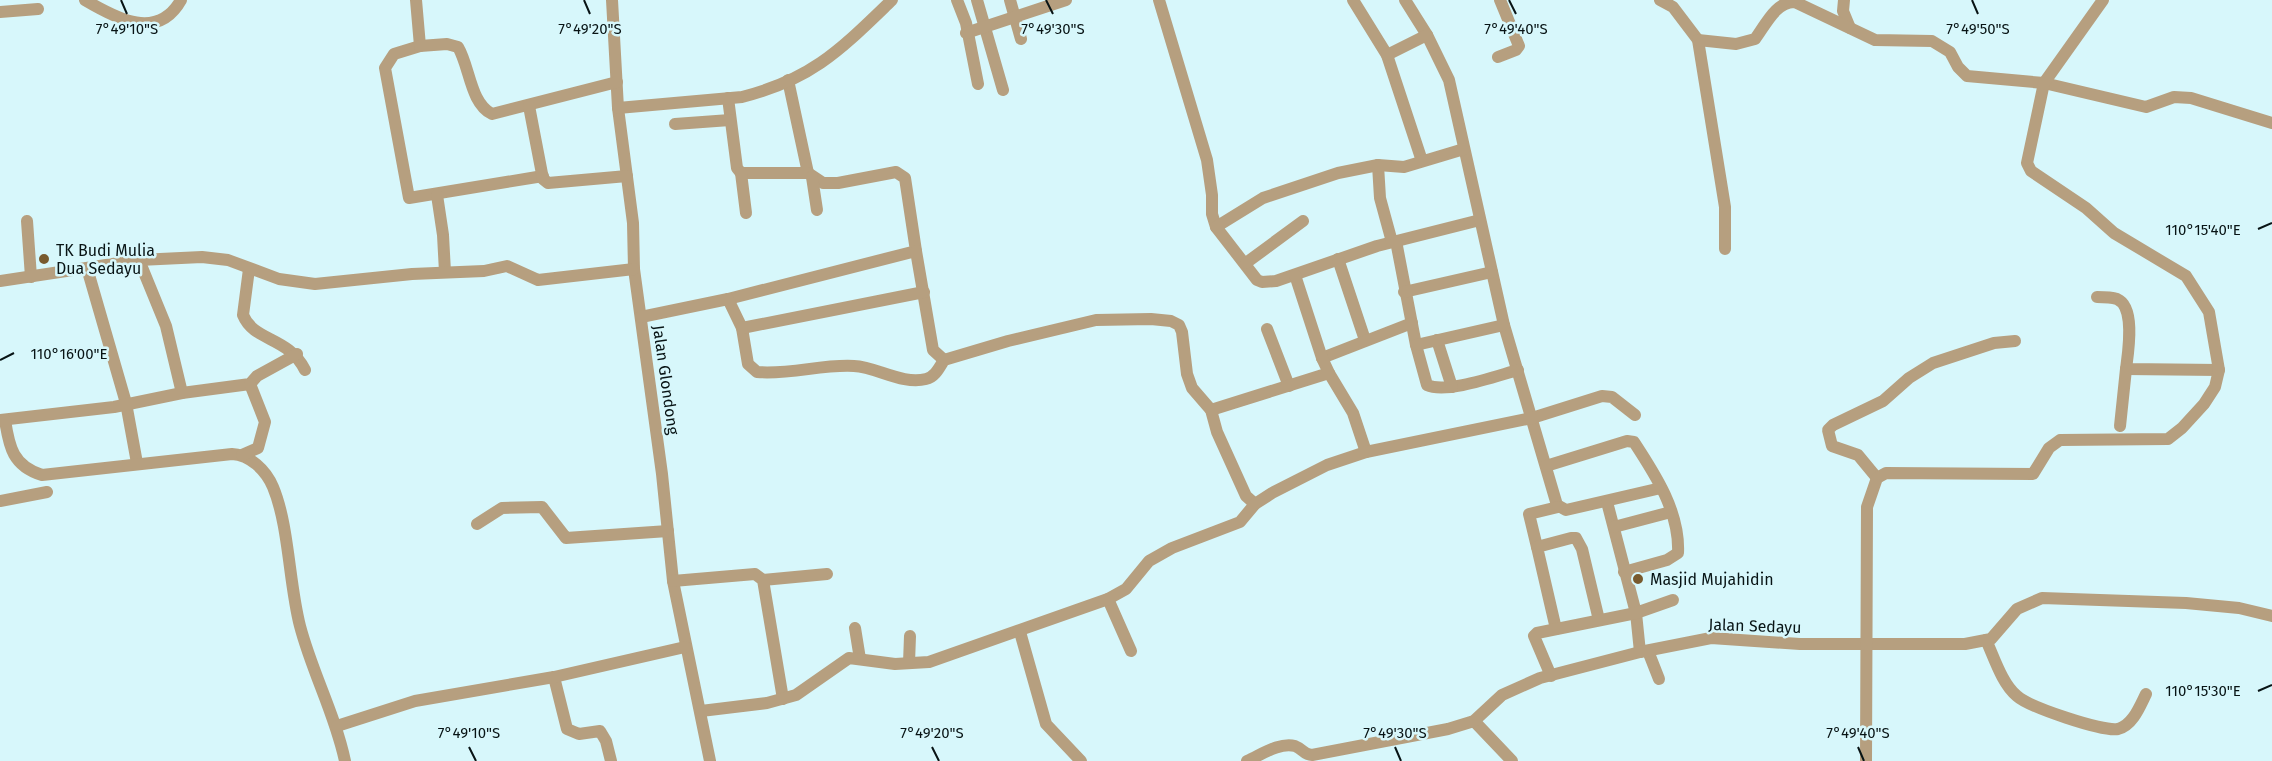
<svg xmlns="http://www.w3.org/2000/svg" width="2272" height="761" font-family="'Fira Sans',sans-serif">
<rect width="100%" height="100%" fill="#d7f7fb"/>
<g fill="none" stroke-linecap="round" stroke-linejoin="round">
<!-- minor -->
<g stroke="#b69f7f" stroke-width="12">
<path d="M85 0C117 19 158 41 181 0"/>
<path d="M416 0 420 46 394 54 385 68 409 198 543 176"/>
<path d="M612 0 618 108 633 223 634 269 662 474 673 581 710 761"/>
<path d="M957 0 966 23 978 84"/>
<path d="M977 0 1003 90"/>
<path d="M1010 0 1021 39"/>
<path d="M1159 0 1207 160 1212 195V214L1216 227 1257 280 1262 282 1276 281 1377 246 1480 220"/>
<path d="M1353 0 1387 55 1422 161"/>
<path d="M1405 0 1427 35 1449 80 1504 325 1557 505 1566 510 1661 488"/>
<path d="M1660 0 1673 7 1698 40 1725 207V249"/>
<path d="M1844 0 1843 11 1850 28"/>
<path d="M0 12 38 9"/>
<path d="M966 33 1066 0"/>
<path d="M1698 40 1736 44 1755 39C1765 26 1776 1 1795 2L1875 40 1932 41 1950 52 1958 67 1967 76 2044 83 2146 107 2174 97 2191 98 2272 123"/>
<path d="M420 46 447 44 458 47C470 67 470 103 492 114L617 82"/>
<path d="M1387 55 1427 35"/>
<path d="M1498 57 1516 50 1519 46 1500 0"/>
<path d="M788 80 808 173"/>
<path d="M728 98 737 168 741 173H808L823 183H838L896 172 905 178 916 251 728 299"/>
<path d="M529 106 543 179 548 183 627 176"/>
<path d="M618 108 742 97C813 79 841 49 892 0"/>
<path d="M675 124 730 120"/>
<path d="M1378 165 1380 198 1392 242"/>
<path d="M741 173 746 213"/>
<path d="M812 177 817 210"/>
<path d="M437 195 443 235 445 272"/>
<path d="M27 221 31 277"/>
<path d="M1216 227 1263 198 1338 173 1378 165 1404 167 1464 149"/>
<path d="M1396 241 1416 345 1427 385C1446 394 1496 376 1518 370"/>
<path d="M916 251 933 350 944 360"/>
<path d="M1338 259 1365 340"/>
<path d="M139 260 166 326 182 393"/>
<path d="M1246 263 1303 221"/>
<path d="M87 268 126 403 137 463"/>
<path d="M249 269 243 315C254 342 288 336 305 370"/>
<path d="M0 281 139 260 202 257 228 260 279 279 315 284 412 274 484 271 507 266 538 280 634 269"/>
<path d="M1404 292 1492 272"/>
<path d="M2097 297C2103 297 2111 297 2117 299 2136 307 2128 353 2126 369L2219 370"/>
<path d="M641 317 728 299 742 328 748 364 757 372C790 375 822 364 854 366 877 367 902 385 926 379 935 377 939 368 944 360L1008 341 1096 320 1151 319 1171 321 1179 325 1182 332 1187 374 1192 388 1211 410 1217 432 1246 496 1255 504"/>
<path d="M742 328 924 292"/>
<path d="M1267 329 1289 386"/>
<path d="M1437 340 1452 387"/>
<path d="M1416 345 1504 325"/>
<path d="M1322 358 1412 323"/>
<path d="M1329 373 1353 413 1366 452"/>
<path d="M1211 410 1329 373 1322 358 1295 275"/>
<path d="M0 420 114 407 182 393 250 384 257 376 297 354"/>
<path d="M5 420C9 447 13 466 42 475L232 454C250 455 266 470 273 487 289 525 289 584 300 626 312 672 335 714 345 761"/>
<path d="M2120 426 2126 369"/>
<path d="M242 455 258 448 265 422 250 384"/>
<path d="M1546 466 1627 441 1634 442C1655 474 1680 512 1678 553L1667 560 1624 572"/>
<path d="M1877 478 1858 455 1832 446 1828 430 1833 425 1883 401 1909 378 1933 363 1994 343 2015 341"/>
<path d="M0 501 47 492"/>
<path d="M1607 502 1636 613 1640 652"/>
<path d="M477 524 502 508 542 507 566 538 668 531"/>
<path d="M1614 527 1671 512"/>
<path d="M1537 547 1529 514 1558 507"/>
<path d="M763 580 827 574"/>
<path d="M673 581 755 574 763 580 783 699"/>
<path d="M1108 599 1131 651"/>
<path d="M855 628 860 659"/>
<path d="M1556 629 1537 547 1571 538H1576L1582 549 1599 620"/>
<path d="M1020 632 1046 724 1081 761"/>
<path d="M1986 640C1994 657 2002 684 2017 696 2029 707 2103 732 2118 729 2133 725 2140 706 2146 694"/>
<path d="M1648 651 1659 679"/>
<path d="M909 663 910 636"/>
<path d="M1551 676 1534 636 1537 633 1636 613 1673 600"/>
<path d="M554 677 567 729 579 734 600 731 606 741 611 761"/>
<path d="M701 711 767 703 796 695 849 658 895 664 929 662 1108 599 1126 589 1149 561 1172 548 1240 522 1255 504 1272 493 1327 465 1366 452 1532 418 1602 396 1612 397 1635 415"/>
<path d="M1474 721 1512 761"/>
<path d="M337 726 415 701 554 677 685 647"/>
<path d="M1247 761C1261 755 1279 742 1295 746 1303 749 1304 755 1312 755L1448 729 1474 721 1502 695 1540 678 1640 652 1711 638 1800 644H1965L1991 639 2017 609 2042 598 2186 603 2239 608 2272 616"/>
<path d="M1866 761 1867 507 1877 478 1886 473 2033 474 2049 448 2060 440 2168 439 2182 428 2204 404 2215 387 2219 370 2209 312 2186 276 2114 233 2086 208 2031 171 2027 163 2044 83 2103 0"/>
</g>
</g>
<!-- ticks -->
<path fill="none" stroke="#081415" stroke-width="2" d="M121 0 127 14M584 0 590 14M1046 0 1053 14M1509 0 1516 14M1972 0 1978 14M2258 229 2272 223M0 360 14 353M2258 691 2272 685M469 747 476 761M932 747 939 761M1395 747 1401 761M1858 747 1864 761"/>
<!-- markers -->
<g fill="#785a2e" stroke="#d7f7fb" stroke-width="2">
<circle cx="44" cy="259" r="6"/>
<circle cx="1638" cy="579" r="6"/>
</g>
<g text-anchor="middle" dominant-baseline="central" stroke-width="5" stroke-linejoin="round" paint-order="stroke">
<!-- poi labels -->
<g font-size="16" fill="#081415" stroke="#d7f7fb" text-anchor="start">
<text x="56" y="250">TK Budi Mulia<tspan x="56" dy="18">Dua Sedayu</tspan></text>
<text x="1650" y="579">Masjid Mujahidin</text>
</g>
<!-- street labels -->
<g font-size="16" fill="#081415" stroke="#d7f7fb">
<text transform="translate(666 380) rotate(82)">Jalan Glondong</text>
<text transform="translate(1755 626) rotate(2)">Jalan Sedayu</text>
</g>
</g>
<g font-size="15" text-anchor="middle" fill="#081415" stroke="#d7f7fb" stroke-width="5" stroke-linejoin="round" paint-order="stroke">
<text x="127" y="34">7°49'10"S</text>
<text x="590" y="34">7°49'20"S</text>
<text x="1053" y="34">7°49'30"S</text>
<text x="1516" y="34">7°49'40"S</text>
<text x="1978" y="34">7°49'50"S</text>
<text x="2203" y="235">110°15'40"E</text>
<text x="69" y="359">110°16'00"E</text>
<text x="2203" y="696">110°15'30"E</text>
<text x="469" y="738">7°49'10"S</text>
<text x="932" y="738">7°49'20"S</text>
<text x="1395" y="738">7°49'30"S</text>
<text x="1858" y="738">7°49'40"S</text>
</g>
</svg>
